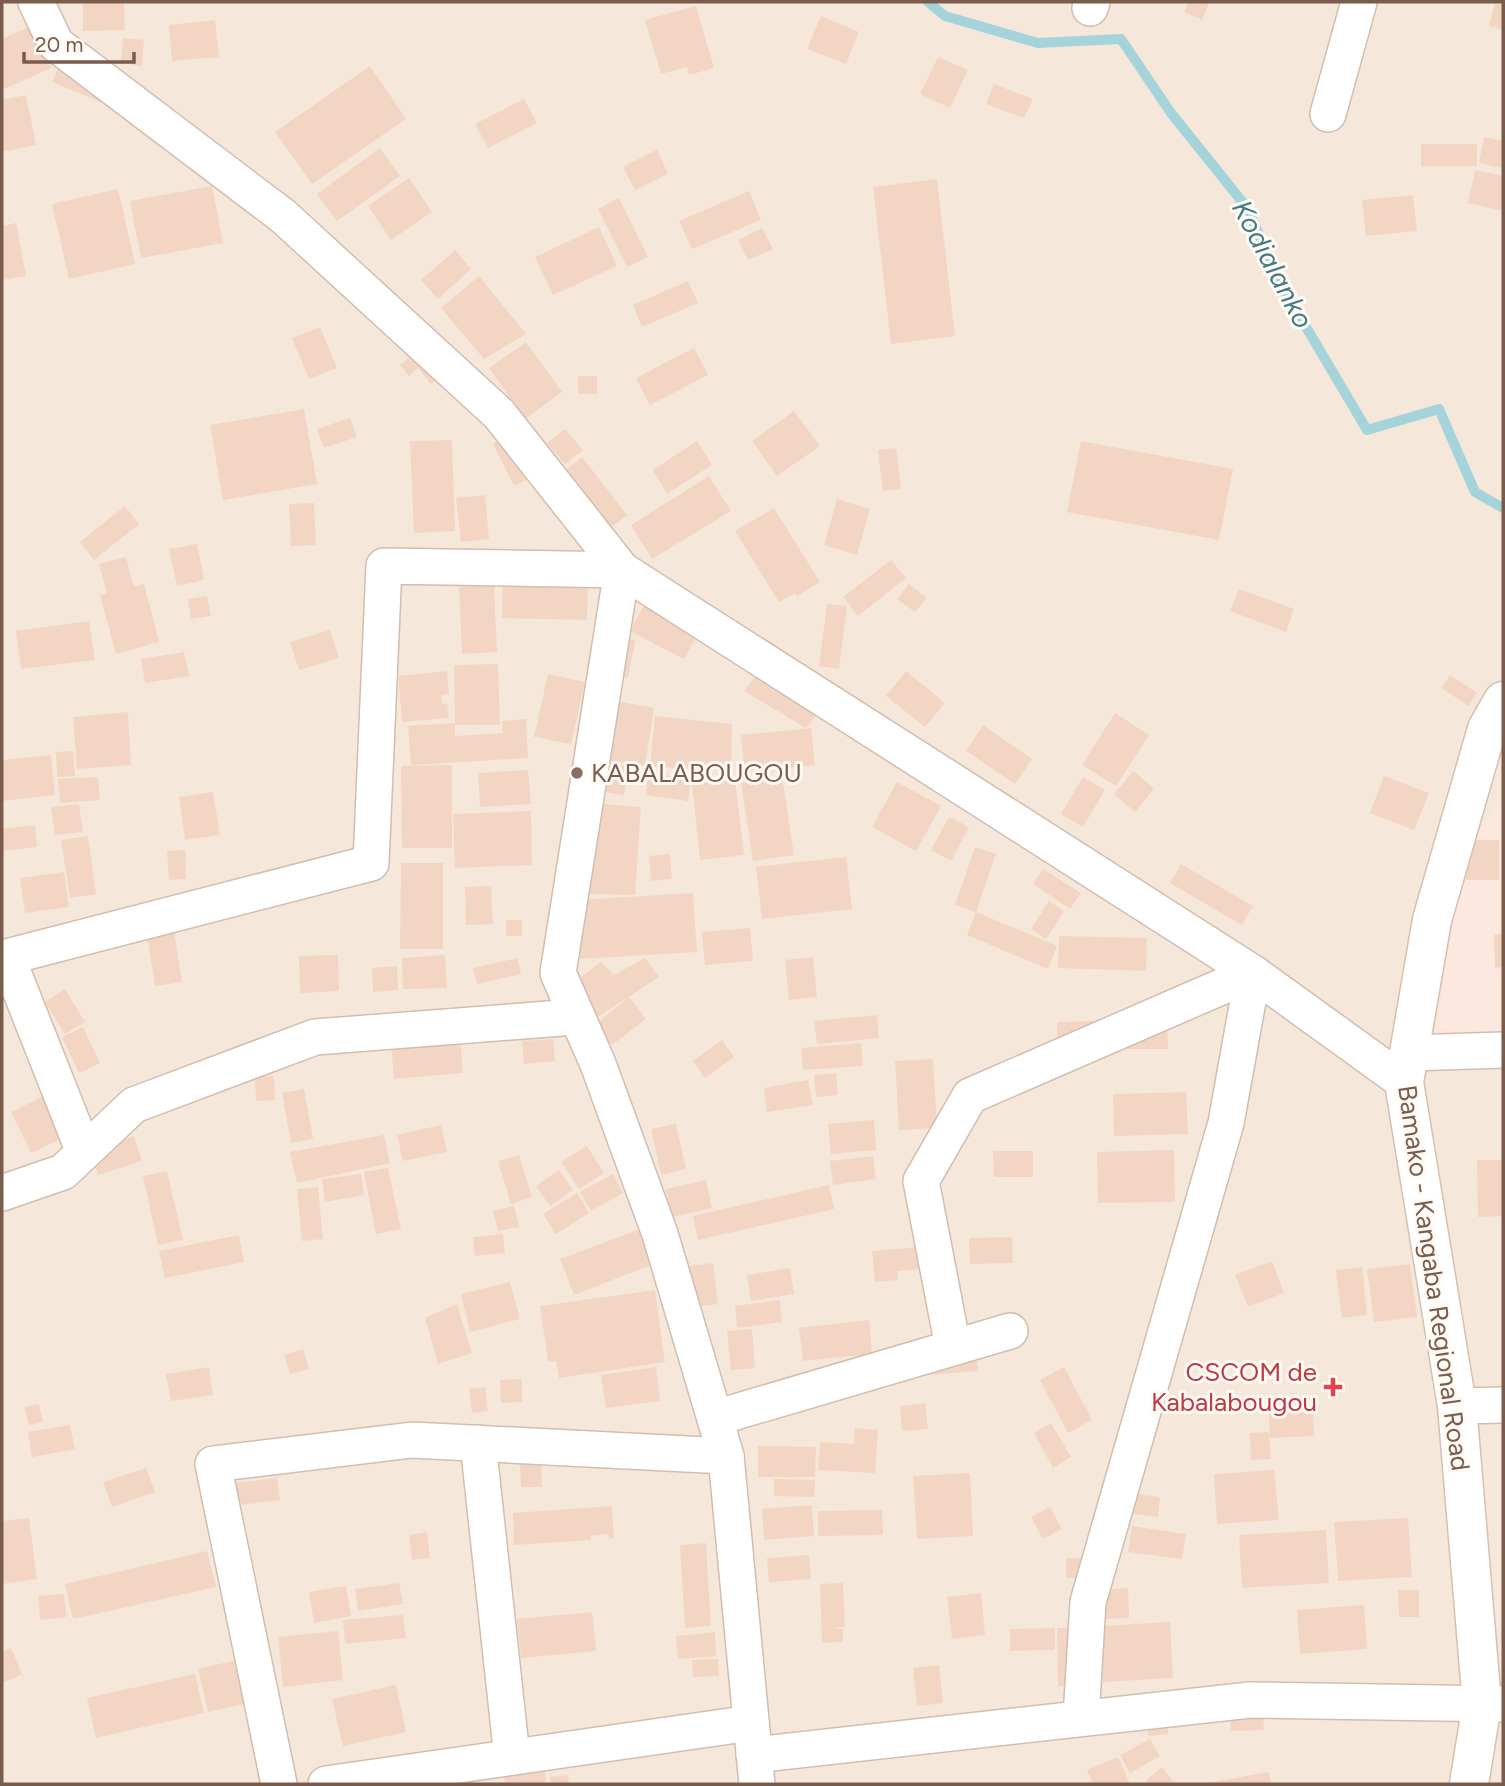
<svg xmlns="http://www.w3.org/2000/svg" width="1505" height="1786" font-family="Figtree,sans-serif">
<rect width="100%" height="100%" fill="#fdf6ec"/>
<!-- residential -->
<rect fill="#f5e8da" x="2" y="2" width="1501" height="1782"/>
<!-- commercial -->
<path fill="#fde8e0" d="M1503 793V1033L1435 1030 1465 852 1502 800Z"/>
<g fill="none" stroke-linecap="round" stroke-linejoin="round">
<!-- stream -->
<path stroke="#a5d3da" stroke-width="10" d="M928 2 945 16 1038 43 1121 39 1171 113 1248 209 1280 283 1367 430 1439 409 1475 492 1503 508"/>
</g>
<!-- building -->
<g fill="#f3d5c3">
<path d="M83 2H124L125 30 83 31Z"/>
<path d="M1189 2 1209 3 1202 20 1184 12Z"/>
<path d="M1495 2H1503V30L1489 26Z"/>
<path d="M696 6 714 68 689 75 687 67 661 74 645 20Z"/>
<path d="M821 16 859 32 846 64 807 49Z"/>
<path d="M215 20 219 57 172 61 169 25Z"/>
<path d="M32 25 51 68 2 90V39Z"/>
<path d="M123 38 144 40 142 66 121 63Z"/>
<path d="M938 57 968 70 950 108 920 94Z"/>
<path d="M60 64 108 83 100 102 52 82Z"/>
<path d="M370 66 406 119 312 184 275 132Z"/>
<path d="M994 84 1033 99 1024 118 986 104Z"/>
<path d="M26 95 36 145 2 152V100Z"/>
<path d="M524 99 537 123 488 148 475 124Z"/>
<path d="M1484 137 1503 141V168L1479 163Z"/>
<rect x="1421" y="144" width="56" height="22"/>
<path d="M380 148 400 176 337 221 317 194Z"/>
<path d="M657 150 668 174 635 190 623 167Z"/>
<path d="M1475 170 1503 176V211L1468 203Z"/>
<path d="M409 178 432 212 391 240 368 206Z"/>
<path d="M937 179 955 336 891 344 873 187Z"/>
<path d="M212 186 223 243 141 258 130 201Z"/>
<path d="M118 189 135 264 69 279 52 204Z"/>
<path d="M749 191 761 220 692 249 679 221Z"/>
<path d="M1413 195 1417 231 1366 236 1362 200Z"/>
<path d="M619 198 648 257 627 267 598 209Z"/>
<path d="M16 223 26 276 2 280V226Z"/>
<path d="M599 227 617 266 553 295 535 257Z"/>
<path d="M762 228 773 249 748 260 738 240Z"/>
<path d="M455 250 471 269 438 299 421 280Z"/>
<path d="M479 276 526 334 484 359 441 308Z"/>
<path d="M688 281 698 303 642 327 633 305Z"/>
<path d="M320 327 337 368 309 379 292 338Z"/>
<path d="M418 342 443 373 431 384 418 368 409 376 400 365 409 358 405 352Z"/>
<path d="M526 342 562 392 525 419 489 368Z"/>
<path d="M694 348 708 375 650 405 636 378Z"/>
<rect x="578" y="376" width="19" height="18"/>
<path d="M304 409 317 484 223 500 210 425Z"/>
<path d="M794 411 820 446 777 476 752 441Z"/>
<path d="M350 418 357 437 324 448 317 429Z"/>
<path d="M565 429 583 450 565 464 547 443Z"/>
<path d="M513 433 534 476 514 486 493 444Z"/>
<path d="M452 440 455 531 414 533 410 441Z"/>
<path d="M697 441 712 465 667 494 653 470Z"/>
<path d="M1081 441 1233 469 1219 540 1067 512Z"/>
<path d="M896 448 901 489 883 491 878 450Z"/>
<path d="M582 457 627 515 608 530 563 472Z"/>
<path d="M709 476 731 511 652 559 631 525Z"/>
<path d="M485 495 489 539 461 542 456 498Z"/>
<path d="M837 499 870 509 857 555 824 545Z"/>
<path d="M314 503 316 545 291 546 289 504Z"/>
<path d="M125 506 139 524 94 560 80 542Z"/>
<path d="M774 508 820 582 797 596 795 593 779 602 735 531Z"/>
<path d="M197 544 204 580 177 586 169 549Z"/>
<path d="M126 557 134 587 144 584 159 642 116 654 100 595 107 594 99 564Z"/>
<path d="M891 560 906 578 858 616 843 597Z"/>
<path d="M503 576 588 577 587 620 502 618Z"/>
<path d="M909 584 927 598 915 612 897 599Z"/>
<path d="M494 585 497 652 462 654 459 587Z"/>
<path d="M1239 589 1294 609 1286 632 1230 611Z"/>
<path d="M207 596 211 616 191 619 188 599Z"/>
<path d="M827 604 847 606 839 669 819 666Z"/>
<path d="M644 605 699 632 684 659 630 631Z"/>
<path d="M89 621 95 660 21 669 16 631Z"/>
<path d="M330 630 339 658 299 670 290 642Z"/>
<path d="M608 635 635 640 628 678 601 673Z"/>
<path d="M184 652 189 676 145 683 141 659Z"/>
<path d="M498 664 500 725H455V736L503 733 502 721 526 719 528 758 411 765 408 726 455 723 454 665Z"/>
<path d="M760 670 819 711 806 728 744 691Z"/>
<path d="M447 671 449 694 441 695 442 704 447 703 449 718 402 722 398 676Z"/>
<path d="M906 671 945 703 925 727 886 696Z"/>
<path d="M548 674 585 682 571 744 534 737Z"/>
<path d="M1450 675 1477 693 1468 706 1442 688Z"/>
<path d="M616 701 654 708 645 766 606 760Z"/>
<path d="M128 712 131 765 77 769 73 717Z"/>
<path d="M1115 713 1149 735 1116 786 1082 765Z"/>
<path d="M655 716 732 724 731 770 650 767Z"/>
<path d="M983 725 1032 759 1015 784 966 751Z"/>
<path d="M811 728 815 765 745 772 741 735Z"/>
<path d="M73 751 75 776 57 777 56 752Z"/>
<path d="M51 755 55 795 2 801V760Z"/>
<path d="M607 763 628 766 624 795 604 792Z"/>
<path d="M452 765V848H402L401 766Z"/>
<path d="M528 770 531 804 480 807 478 773Z"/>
<path d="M1134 771 1154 789 1135 812 1114 794Z"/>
<path d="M648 773 691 779 688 801 646 795Z"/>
<path d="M782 775 794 855 753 861 741 782Z"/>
<path d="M1384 776 1429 793 1414 830 1370 813Z"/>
<path d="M98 777 100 800 60 803 58 779Z"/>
<path d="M1083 777 1105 790 1083 827 1061 814Z"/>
<path d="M735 779 744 855 700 860 692 783Z"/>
<path d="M897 782 941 806 916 851 872 827Z"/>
<path d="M213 792 220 835 185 840 179 797Z"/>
<path d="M593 803 641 807 635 895 586 894Z"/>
<path d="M79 804 83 832 55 835 51 807Z"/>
<path d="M531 811 532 865 455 868 453 814Z"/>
<path d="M949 817 969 827 951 861 931 850Z"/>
<path d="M35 825 37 847 2 851V829Z"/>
<path d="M88 836 96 894 70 898 61 840Z"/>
<rect x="1466" y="840" width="33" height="40"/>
<path d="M975 847 996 854 976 912 955 905Z"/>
<path d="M185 850 186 879 169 880 167 851Z"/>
<path d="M670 854 672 879 651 881 649 856Z"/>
<path d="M846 857 852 909 762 919 756 867Z"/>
<path d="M401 863H443V949H400Z"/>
<path d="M1181 864 1253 906 1242 925 1170 883Z"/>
<path d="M1043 869 1081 893 1070 909 1033 884Z"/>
<path d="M64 872 69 907 25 913 20 878Z"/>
<path d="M491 886 493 924 466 925 465 887Z"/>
<path d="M693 893 697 952 580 959 577 900Z"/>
<path d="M1049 901 1064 911 1046 939 1031 929Z"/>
<path d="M976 912 1057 946 1048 969 967 935Z"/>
<rect x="506" y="920" width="16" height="16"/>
<path d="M173 924 182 982 155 986 146 928Z"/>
<path d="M750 928 753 961 705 965 702 932Z"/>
<path d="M1503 934V967L1495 968 1494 935Z"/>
<path d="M1059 936 1147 938 1146 971 1058 968Z"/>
<path d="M338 955 339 991 300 993 299 956Z"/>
<path d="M445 955 447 988 403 989 402 958Z"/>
<path d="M813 957 817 997 789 1000 785 960Z"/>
<path d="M518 958 521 974 477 984 473 968Z"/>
<path d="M645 958 659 977 596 1018 578 979 601 962 614 975Z"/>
<path d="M397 966 398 990 373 992 372 968Z"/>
<path d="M65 989 85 1022 65 1034 45 1002Z"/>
<path d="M629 997 646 1019 612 1045 595 1025Z"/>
<path d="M877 1015 879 1038 817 1044 814 1021Z"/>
<path d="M1167 1020 1168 1049H1127V1021Z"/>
<path d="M1093 1021 1094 1045 1058 1046 1057 1022Z"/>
<path d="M83 1027 100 1063 79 1073 62 1037Z"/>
<path d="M460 1038 463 1073 394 1079 391 1043Z"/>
<path d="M553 1039 555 1061 524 1064 522 1041Z"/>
<path d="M722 1040 734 1057 705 1078 693 1061Z"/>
<path d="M861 1043 863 1066 803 1070 801 1048Z"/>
<path d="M933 1059 937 1128 899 1130 895 1061Z"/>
<path d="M836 1073 838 1095 816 1097 814 1075Z"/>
<path d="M274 1076 275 1100 256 1101 255 1077Z"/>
<path d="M808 1080 813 1105 767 1112 764 1088Z"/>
<path d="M304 1089 313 1139 291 1143 282 1093Z"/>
<path d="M1186 1092 1188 1134 1114 1136 1113 1094Z"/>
<path d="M48 1094 68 1135 31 1153 11 1112Z"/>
<path d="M874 1120 876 1150 831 1154 828 1124Z"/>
<path d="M676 1124 686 1169 661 1175 651 1129Z"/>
<path d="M441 1125 447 1152 403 1161 397 1135Z"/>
<path d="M384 1135 390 1163 297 1183 290 1152Z"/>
<path d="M134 1136 142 1161 98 1175 90 1150Z"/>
<path d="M587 1146 604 1173 579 1189 561 1162Z"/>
<path d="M1174 1150 1175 1202 1098 1203 1097 1152Z"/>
<path d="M993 1151H1033V1177H994Z"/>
<path d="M519 1155 532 1197 511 1204 498 1161Z"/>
<path d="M873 1156 876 1179 833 1185 830 1161Z"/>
<path d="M1477 1160H1503V1216L1478 1217Z"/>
<path d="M388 1168 401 1229 376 1234 364 1172Z"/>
<path d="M559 1170 573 1190 550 1206 536 1186Z"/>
<path d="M167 1171 183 1240 158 1245 143 1176Z"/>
<path d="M361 1174 364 1195 325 1202 322 1179Z"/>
<path d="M613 1174 623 1193 591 1211 580 1192Z"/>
<path d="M706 1180 712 1208 672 1217 666 1189Z"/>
<path d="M829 1185 834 1209 698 1240 693 1216Z"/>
<path d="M318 1187 323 1239 302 1241 297 1189Z"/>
<path d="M577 1193 589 1213 556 1234 543 1214Z"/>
<path d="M514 1206 519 1227 498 1231 493 1211Z"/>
<path d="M643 1228 656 1263 574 1295 560 1259Z"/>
<path d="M503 1234 505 1253 475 1256 473 1237Z"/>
<path d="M239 1235 244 1262 165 1278 159 1251Z"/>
<path d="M1012 1237 1013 1263 970 1264 969 1238Z"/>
<path d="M919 1247 921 1269 897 1271 898 1280 875 1282 872 1251Z"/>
<path d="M1272 1261 1284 1293 1248 1307 1235 1275Z"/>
<path d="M713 1263 718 1304 695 1307 689 1266Z"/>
<path d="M1410 1264 1417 1317 1374 1322 1367 1269Z"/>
<path d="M1362 1267 1367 1315 1342 1318 1336 1270Z"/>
<path d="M790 1268 794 1294 751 1301 747 1275Z"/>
<path d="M510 1282 520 1319 470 1332 461 1294Z"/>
<path d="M655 1290 665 1362 559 1378 556 1361 548 1362 540 1306Z"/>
<path d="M780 1300 782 1322 737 1328 735 1306Z"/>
<path d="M457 1304 472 1353 438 1364 425 1318Z"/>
<path d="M869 1320 872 1354 803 1361 799 1328Z"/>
<path d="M752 1329 755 1368 731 1370 727 1331Z"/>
<path d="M976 1347 978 1371 930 1375 928 1351Z"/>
<path d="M303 1349 309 1369 290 1374 284 1355Z"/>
<path d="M209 1367 213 1395 171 1401 166 1374Z"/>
<path d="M656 1367 660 1401 606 1408 601 1375Z"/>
<path d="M1064 1367 1092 1420 1068 1433 1040 1380Z"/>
<path d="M522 1379V1402L501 1403 500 1380Z"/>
<path d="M485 1387 488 1411 472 1413 469 1389Z"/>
<path d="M925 1403 928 1429 902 1431 900 1406Z"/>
<path d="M39 1404 43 1422 29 1425 24 1407Z"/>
<path d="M1313 1412 1314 1436 1270 1438 1269 1413Z"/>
<path d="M1051 1423 1071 1457 1053 1468 1034 1433Z"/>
<path d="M70 1425 75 1449 32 1457 28 1432Z"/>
<path d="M855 1428 878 1430 875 1473 818 1470 820 1442 854 1444Z"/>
<path d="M1269 1432 1271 1459 1251 1460 1250 1433Z"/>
<path d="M758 1446 816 1447 815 1477H758Z"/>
<path d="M541 1461 542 1487H521L520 1462Z"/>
<path d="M146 1468 155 1492 112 1507 103 1482Z"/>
<path d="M1274 1470 1279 1520 1217 1524 1214 1474Z"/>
<path d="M970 1473 973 1536 917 1539 913 1476Z"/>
<path d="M277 1478 280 1500 239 1505 236 1483Z"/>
<path d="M774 1479 815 1480 814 1497 774 1496Z"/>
<path d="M1127 1493 1160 1497 1158 1517 1124 1513Z"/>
<path d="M812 1505 814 1536 764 1540 762 1509Z"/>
<path d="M612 1506 614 1538 609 1539 608 1534 591 1536V1540L514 1545 513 1513Z"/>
<path d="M1050 1507 1062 1529 1043 1539 1031 1517Z"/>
<path d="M882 1510 883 1535 818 1536V1511Z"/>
<path d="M29 1518 37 1579 2 1584V1521Z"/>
<path d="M1408 1518 1412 1577 1338 1581 1334 1522Z"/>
<path d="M1132 1526 1186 1534 1182 1559 1128 1552Z"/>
<path d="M1326 1530 1329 1583 1242 1588 1239 1535Z"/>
<path d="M427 1532 430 1558 412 1560 409 1535Z"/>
<path d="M706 1543 711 1626 685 1628 680 1545Z"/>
<path d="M207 1551 216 1587 73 1619 65 1584Z"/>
<path d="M809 1555 811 1579 769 1582 767 1558Z"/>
<rect x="1066" y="1558" width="20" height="20"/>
<path d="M399 1583 403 1604 358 1611 355 1589Z"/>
<path d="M843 1583 845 1627 831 1628 843 1629V1642L822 1643 820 1584Z"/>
<path d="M346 1586 351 1616 314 1623 309 1592Z"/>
<path d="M1128 1588 1129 1618 1105 1619 1103 1590Z"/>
<path d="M1398 1590H1419V1617H1399Z"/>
<path d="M981 1593 985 1635 952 1639 947 1597Z"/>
<path d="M64 1594 66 1617 40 1620 38 1596Z"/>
<path d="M1364 1605 1367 1649 1300 1654 1297 1610Z"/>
<path d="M592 1612 596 1651 521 1658 517 1619Z"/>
<path d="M403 1615 406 1638 345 1644 343 1620Z"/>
<path d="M1170 1622 1173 1678 1103 1682 1099 1626Z"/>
<path d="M1055 1628V1650L1010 1651V1629Z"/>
<path d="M1057 1628H1079L1080 1686H1058Z"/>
<path d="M338 1631 343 1680 283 1687 278 1637Z"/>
<path d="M715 1632 716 1656 678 1659 676 1636Z"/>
<path d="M11 1648 22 1674 2 1683V1652Z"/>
<path d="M245 1658 254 1702 208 1712 198 1669Z"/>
<path d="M718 1659 719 1676 693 1677 692 1660Z"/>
<path d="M939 1665 943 1703 917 1706 913 1668Z"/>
<path d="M195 1674 204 1713 96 1738 87 1698Z"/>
<path d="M396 1685 406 1732 343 1746 332 1699Z"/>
<path d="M1263 1708 1264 1730 1231 1731 1230 1709Z"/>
<path d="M1166 1713 1168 1734 1148 1736 1146 1715Z"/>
<path d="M1150 1739 1160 1756 1130 1773 1120 1755Z"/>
<path d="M1118 1757 1130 1784H1093L1087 1770Z"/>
<path d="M544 1762 546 1784H505L503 1767Z"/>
<path d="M1162 1767 1175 1784H1149L1146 1780Z"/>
<path d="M1269 1772 1271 1784H1206V1783Z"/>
<path d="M568 1775 569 1784H551L550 1777Z"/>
</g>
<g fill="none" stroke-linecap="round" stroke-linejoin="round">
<!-- street casing -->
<g stroke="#d1beb0" stroke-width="38">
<g id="street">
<path d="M36 2 56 44 283 216 499 414 622 570 1253 973 1404 1082"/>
<path d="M1090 8 1092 2"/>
<path d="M1328 114 1359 2"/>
<path d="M1409 1053 1503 1050"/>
<path d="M84 1152 7 957 371 863 384 566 622 570 558 973 598 1064 660 1234 726 1456 757 1784"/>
<path d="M2 1193 63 1172 134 1105 315 1037 575 1017"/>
<path d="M953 1347 921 1181 970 1096 1253 973"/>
<path d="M1457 1406 1503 1405"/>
<path d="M715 1418 1010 1331"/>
<path d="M478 1443 512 1757"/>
<path d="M1081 1718 1088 1602 1226 1123 1253 973"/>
<path d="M754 1755 1250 1700 1503 1704"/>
<path d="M279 1784 213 1464 412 1440 726 1456"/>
<path d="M326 1784 751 1723"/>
</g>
</g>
<!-- secondary casing -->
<g stroke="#d6c0b0" stroke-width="41">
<path id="secondary" d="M1469 1784 1482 1704 1457 1406 1404 1082 1432 920 1487 729 1503 701"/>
</g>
<!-- street -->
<use href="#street" stroke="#fff" stroke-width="35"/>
<!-- secondary -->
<use href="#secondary" stroke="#fff" stroke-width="38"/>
</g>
<!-- markers -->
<circle fill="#8d6e63" stroke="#fffaf3" stroke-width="2.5" cx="577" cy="773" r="7"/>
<path fill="#e0444e" stroke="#fffaf3" stroke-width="2.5" d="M1329.5 1376.5h7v7h7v7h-7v7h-7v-7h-7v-7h7z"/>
<g text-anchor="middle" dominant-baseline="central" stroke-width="6" stroke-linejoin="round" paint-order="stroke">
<!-- education labels -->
<g font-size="26" fill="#785e54" stroke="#fffaf3" text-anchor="start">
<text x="591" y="773">KABALABOUGOU</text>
</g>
<!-- street labels -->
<g font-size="26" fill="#7a5c4d" stroke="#fffaf3">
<text transform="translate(1434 1278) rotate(82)">Bamako - Kangaba Regional Road</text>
</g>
<!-- health labels -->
<g font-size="26" fill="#be3a42" stroke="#fffaf3" text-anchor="end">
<text x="1317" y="1372">CSCOM de<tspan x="1317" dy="30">Kabalabougou</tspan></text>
</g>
<!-- water labels -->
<g font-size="28" font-style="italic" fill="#437c86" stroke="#fffaf3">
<text transform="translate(1273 264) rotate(62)">Kodialanko</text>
</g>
</g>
<!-- border -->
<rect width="1505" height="1786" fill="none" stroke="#7a5c4d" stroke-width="7"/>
<!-- scale -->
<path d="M24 52v10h110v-10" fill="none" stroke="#7a5c4d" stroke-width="3.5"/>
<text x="35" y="52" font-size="21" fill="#7a5c4d" stroke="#fffaf3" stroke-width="5" paint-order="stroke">20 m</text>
</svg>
